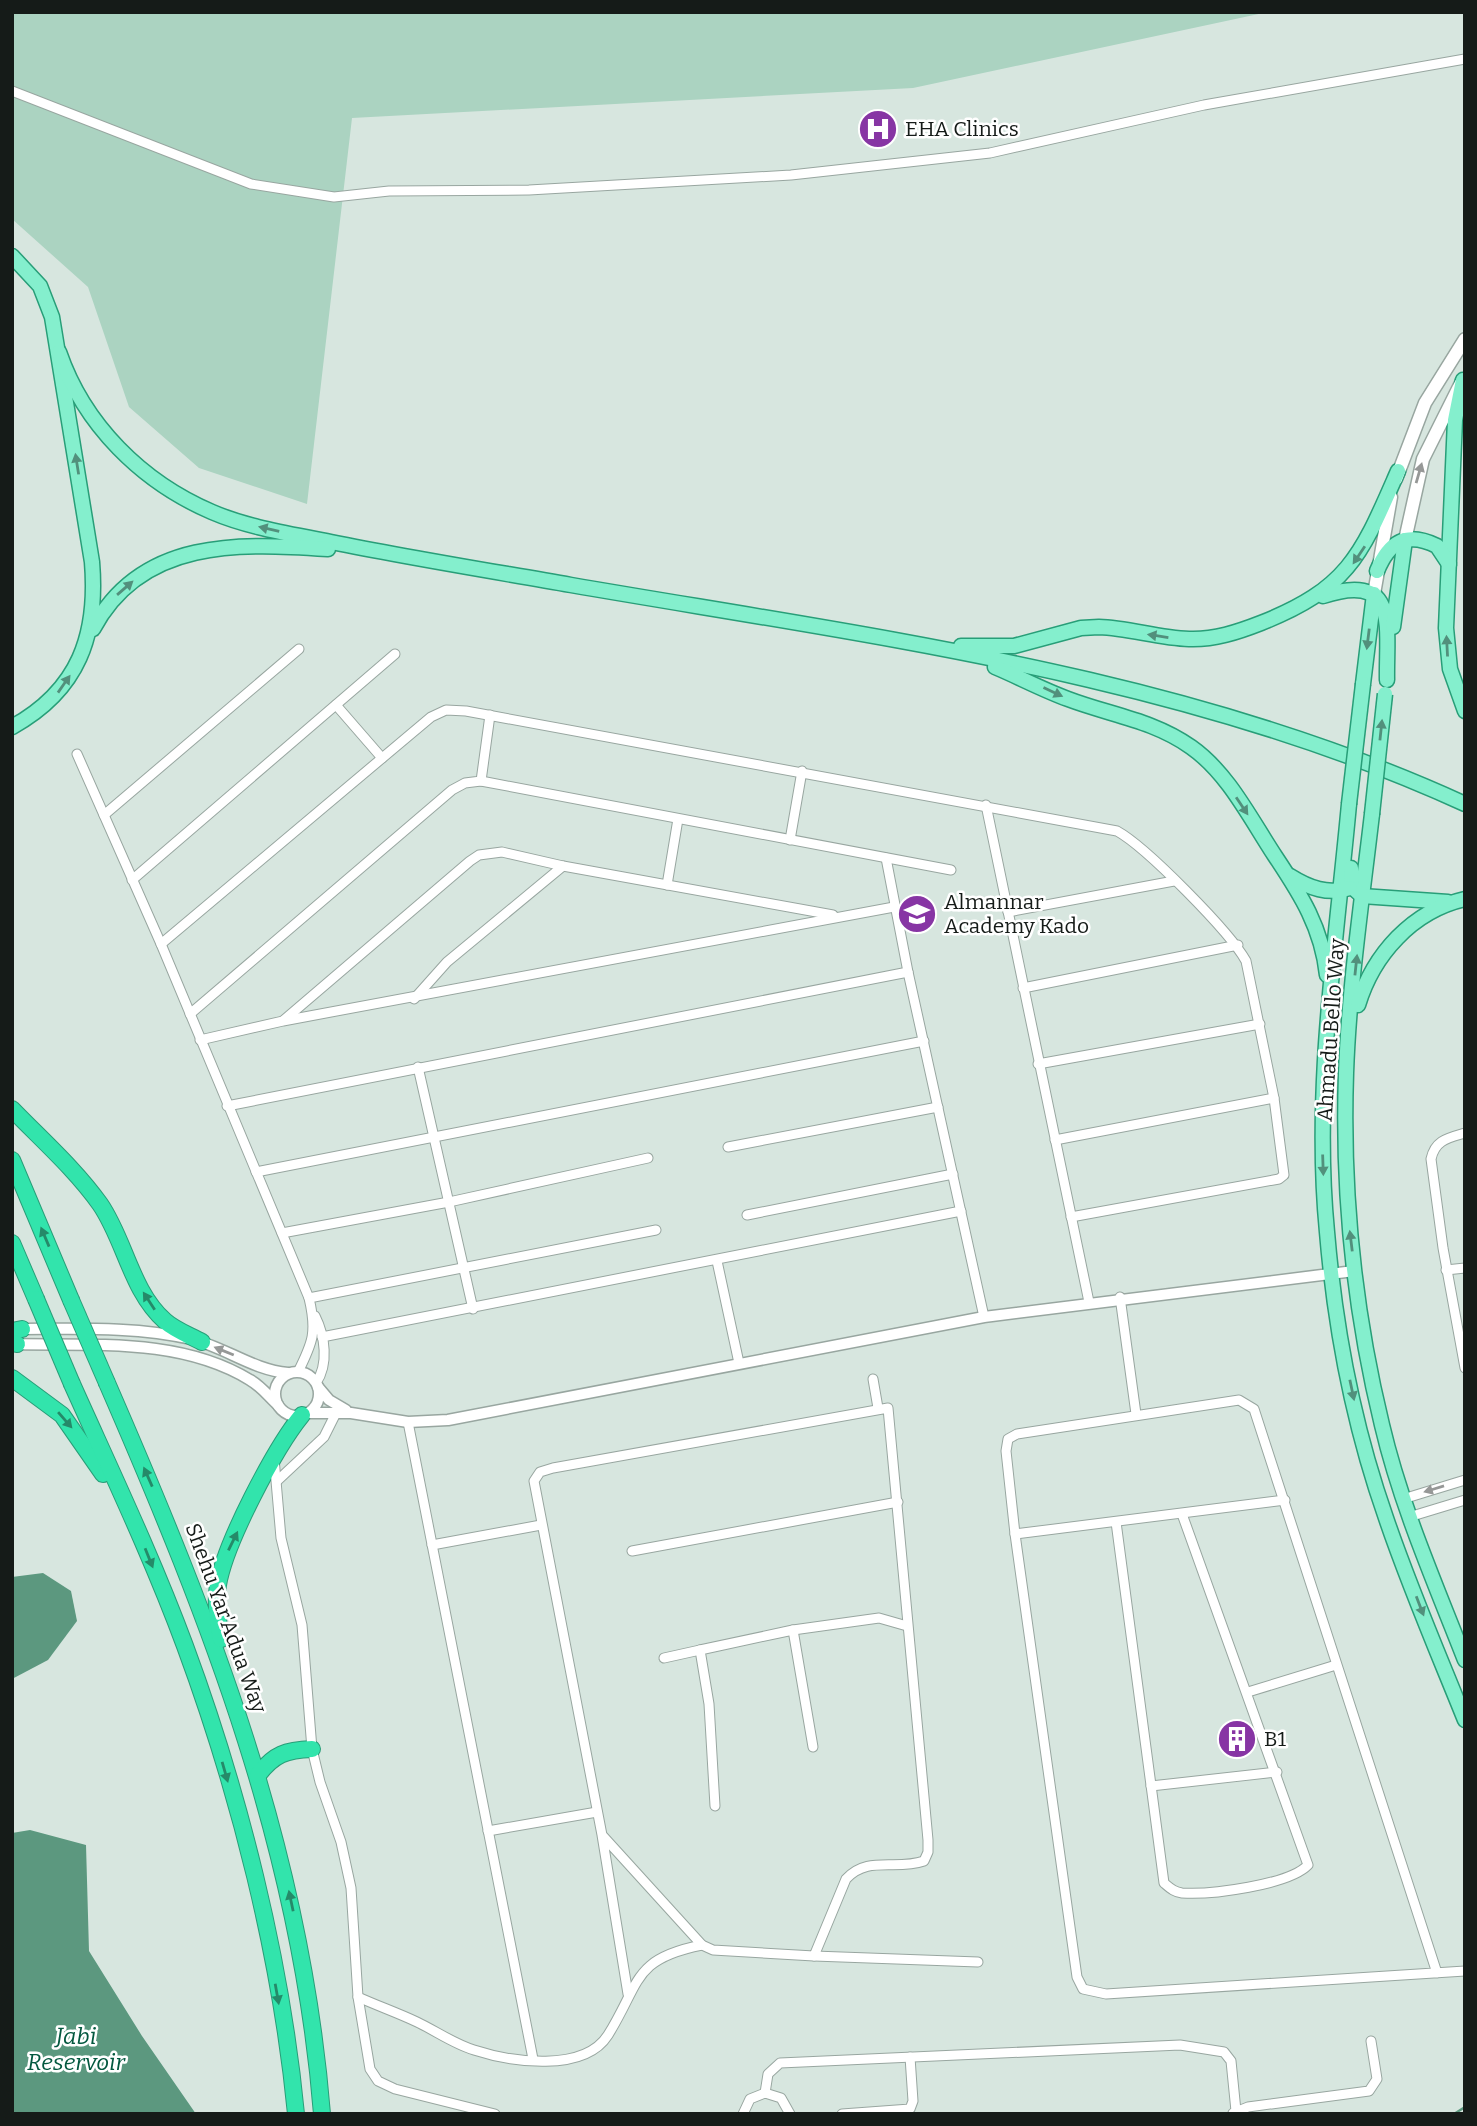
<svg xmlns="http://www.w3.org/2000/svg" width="1477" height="2126" font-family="Bitter,serif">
<rect width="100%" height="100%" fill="#d7e6df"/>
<!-- green -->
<path fill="#abd3c1" d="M12 12H1268L913 88 352 118 307 504 199 468 129 407 88 287 12 219Z"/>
<!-- water -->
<g fill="#5c987f">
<path d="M43 1573 71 1591 77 1621 48 1660 12 1679V1577Z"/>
<path d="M30 1830 86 1845 89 1951 142 2036 196 2114H12V1833Z"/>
</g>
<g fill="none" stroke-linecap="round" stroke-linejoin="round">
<!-- stream -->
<path stroke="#5c987f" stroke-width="2.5" d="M1454 2114 1465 2107"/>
<!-- minor casing -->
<g stroke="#98a6a0" stroke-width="11">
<g id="minor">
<path d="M12 91 251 184 334 197 389 191 529 190 791 175 990 153 1204 105 1465 59"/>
<path d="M336 705 382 758"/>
<path d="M77 754 161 944 309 1298C317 1332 313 1342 298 1372"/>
<path d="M481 781 951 870"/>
<path d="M986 805 1089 1302"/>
<path d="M104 815 299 649"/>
<path d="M790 840 802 771"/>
<path d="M886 858 908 972 984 1317"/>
<path d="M132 880 395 654"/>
<path d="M667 885 678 819"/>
<path d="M1008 912 1174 881"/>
<path d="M161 944 431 717 446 710 466 711 1117 831C1146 847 1230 932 1246 961L1274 1098 1284 1175 1279 1179 1071 1217"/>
<path d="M1023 988 1238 945"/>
<path d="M414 999 447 962 563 866"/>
<path d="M190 1014 452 790 465 783 481 781 490 715"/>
<path d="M284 1020 470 861 479 855 502 852 563 866 833 915"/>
<path d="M200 1040 283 1021 894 907"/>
<path d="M1038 1064 1260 1024"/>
<path d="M418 1067 473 1309"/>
<path d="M227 1106 908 972"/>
<path d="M1465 1133C1448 1138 1435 1140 1431 1159L1443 1248 1465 1368"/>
<path d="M1055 1140 1274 1098"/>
<path d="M728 1147 938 1107"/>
<path d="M256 1172 924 1041"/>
<path d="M747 1215 953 1174"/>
<path d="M282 1233 449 1202 648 1158"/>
<path d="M717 1261 739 1363"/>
<path d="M1446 1270 1465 1268"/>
<path d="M1120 1297 1136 1414"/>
<path d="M309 1298 656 1230"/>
<path d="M315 1316C325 1336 329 1364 316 1383"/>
<path d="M322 1337 961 1211"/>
<path d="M873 1379 878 1408"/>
<path d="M408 1422 533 2059"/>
<path d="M274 1458 281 1538 302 1625 312 1749 320 1782 341 1842 351 1888 358 1997 370 2069 378 2081 395 2089 495 2114"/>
<path d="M277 1481 324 1437 337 1411"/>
<path d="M1403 1499 1465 1480"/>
<path d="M1409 1517 1465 1500"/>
<path d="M1116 1522 1164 1883C1170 1888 1174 1892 1182 1893 1210 1895 1289 1885 1308 1865L1182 1514"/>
<path d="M1015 1534 1285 1500"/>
<path d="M432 1545 541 1525"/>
<path d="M632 1551 898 1502"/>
<path d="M793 1630 813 1747"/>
<path d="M664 1658 700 1650"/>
<path d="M1248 1692 1336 1665"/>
<path d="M1151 1786 1277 1772"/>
<path d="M715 1806 709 1704 700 1650 793 1630 879 1618 907 1626"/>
<path d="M488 1831 597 1812"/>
<path d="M602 1835 702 1945 713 1950 814 1956 846 1879C868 1855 895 1871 924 1861L928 1852V1840L888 1408 553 1468 540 1472 534 1481 602 1835 628 1994"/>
<path d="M814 1956 978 1962"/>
<path d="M1437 1973 1254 1409 1239 1400 1017 1434 1008 1439 1006 1451 1015 1534 1077 1977 1083 1989 1106 1994 1465 1971"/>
<path d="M358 1997C378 2006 398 2013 417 2022 436 2031 454 2044 474 2050 511 2062 584 2073 608 2035 641 1982 632 1959 702 1945"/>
<path d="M765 2093 768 2074 780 2063 1180 2045 1224 2052 1231 2061 1236 2111"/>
<path d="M1233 2113 1248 2107 1369 2091 1377 2079 1371 2041"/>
<path d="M743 2114 750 2099 765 2093 781 2098 790 2114"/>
<path d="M842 2114 910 2109 913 2101 910 2057"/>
</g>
</g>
<!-- tertiary casing -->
<g stroke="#98a6a0" stroke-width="13">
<g id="tertiary">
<path d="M18 1329C74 1329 136 1326 191 1339 225 1347 253 1370 288 1373"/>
<path d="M12 1344C91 1346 180 1337 250 1380 261 1386 269 1397 278 1405"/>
<circle cx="297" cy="1394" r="22"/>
<path d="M318 1387 329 1400 346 1410"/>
<path d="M307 1413H351L408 1422 448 1420 984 1317 1354 1271"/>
</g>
</g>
<!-- secondary casing -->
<g stroke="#98a6a0" stroke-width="15">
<g id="secondary">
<path d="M1396 479 1425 403 1465 339"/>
<path d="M1405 540 1423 459 1461 383"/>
<path d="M1374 594 1391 497"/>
</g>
</g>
<!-- primary casing -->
<g stroke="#289e78" stroke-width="17">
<g id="primary">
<path d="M12 256 40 286 52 317 92 562C98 635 79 690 12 727"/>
<path d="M59 352C84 425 142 482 212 512 249 528 292 534 331 542 410 558 491 571 571 585 872 637 1184 675 1465 804"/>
<path d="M1463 380 1455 420 1446 628 1450 669 1465 711"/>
<path d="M1377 571C1389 542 1406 531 1437 546L1449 564"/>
<path d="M1323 596C1400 571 1386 628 1387 680"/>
<path d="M1393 627 1405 540"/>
<path d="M93 629C141 538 240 543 328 549"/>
<path d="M961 646H1014L1081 628 1099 627C1129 628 1158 638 1189 639 1214 640 1238 632 1261 623 1350 588 1362 553 1398 471"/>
<path d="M995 667C1019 677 1043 690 1068 699 1110 715 1153 720 1191 747 1228 773 1250 818 1275 856 1301 895 1322 928 1327 975"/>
<path d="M1363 684 1374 594"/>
<path d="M1349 804C1336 945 1313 1090 1327 1232 1335 1328 1354 1427 1386 1518 1409 1586 1438 1653 1465 1720"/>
<path d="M1372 814C1362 900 1349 987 1346 1073 1342 1191 1354 1310 1382 1425 1401 1506 1435 1583 1465 1660"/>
<path d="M1351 868 1352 887 1362 896 1448 902"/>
<path d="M1290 876C1309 888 1328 895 1350 888"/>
<path d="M1358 1005C1373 955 1412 911 1465 899"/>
</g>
</g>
<!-- motorway casing -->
<g stroke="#289e78" stroke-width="18">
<g id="motorway">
<path d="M12 1109C42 1140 75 1169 100 1204 125 1240 131 1291 165 1321 175 1330 189 1335 202 1342"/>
<path d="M12 1160 71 1300"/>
<path d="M12 1243 36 1299"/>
<path d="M12 1331 22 1329"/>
<path d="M12 1343 17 1344"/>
<path d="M12 1378 62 1415 103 1474"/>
<path d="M107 1383C211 1622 301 1851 322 2114"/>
<path d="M72 1384C111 1471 152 1557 185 1646 239 1792 281 1958 296 2114"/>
<path d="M221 1639C218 1621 215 1603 218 1585 225 1543 275 1448 302 1415"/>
<path d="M258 1775C274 1754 286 1750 312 1749"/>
</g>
</g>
<!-- minor -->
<use href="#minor" stroke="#fff" stroke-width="9"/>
<!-- tertiary -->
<use href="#tertiary" stroke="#fff" stroke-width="10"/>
<!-- secondary -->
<use href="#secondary" stroke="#fff" stroke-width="12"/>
<!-- primary -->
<use href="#primary" stroke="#84efcd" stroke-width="14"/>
<!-- motorway -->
<use href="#motorway" stroke="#32e4ac" stroke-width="16"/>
<!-- primary-bridge casing -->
<g stroke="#289e78" stroke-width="17" stroke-linecap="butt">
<g id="primary-bridge">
<path d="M1349 804 1363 684"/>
<path d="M1372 814 1385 694"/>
</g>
</g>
<!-- motorway-bridge casing -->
<g stroke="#289e78" stroke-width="18" stroke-linecap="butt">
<g id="motorway-bridge">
<path d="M36 1299 72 1384"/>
<path d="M71 1300 107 1383"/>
</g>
</g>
<!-- primary-bridge -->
<use href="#primary-bridge" stroke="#84efcd" stroke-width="14"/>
<!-- motorway-bridge -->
<use href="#motorway-bridge" stroke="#32e4ac" stroke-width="16"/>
</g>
<!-- one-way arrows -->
<defs><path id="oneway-solid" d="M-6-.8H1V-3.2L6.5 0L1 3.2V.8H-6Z" transform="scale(1.75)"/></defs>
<g fill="#52907c">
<use href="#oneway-solid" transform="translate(77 464) rotate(-99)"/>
<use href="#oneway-solid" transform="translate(269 529) rotate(-167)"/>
<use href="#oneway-solid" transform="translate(1359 555) rotate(124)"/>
<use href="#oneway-solid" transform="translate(125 588) rotate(-41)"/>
<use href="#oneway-solid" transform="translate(1158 636) rotate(-171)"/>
<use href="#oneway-solid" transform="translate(1368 639) rotate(97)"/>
<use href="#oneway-solid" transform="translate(1447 646) rotate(-93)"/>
<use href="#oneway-solid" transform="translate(64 684) rotate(-55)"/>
<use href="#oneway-solid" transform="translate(1053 692) rotate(25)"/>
<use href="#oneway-solid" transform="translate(1381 730) rotate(-84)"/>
<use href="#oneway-solid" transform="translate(1242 806) rotate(56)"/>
<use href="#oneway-solid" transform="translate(1356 965) rotate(-84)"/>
<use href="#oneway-solid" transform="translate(1323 1165) rotate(88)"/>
<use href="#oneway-solid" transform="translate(1351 1241) rotate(-97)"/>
<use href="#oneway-solid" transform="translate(1352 1390) rotate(78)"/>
<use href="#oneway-solid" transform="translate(1420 1606) rotate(69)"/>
</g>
<g fill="#969897">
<use href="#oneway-solid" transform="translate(1419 473) rotate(-74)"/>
<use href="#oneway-solid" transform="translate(224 1351) rotate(-158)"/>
<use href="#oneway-solid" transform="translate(1434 1489) rotate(163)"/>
</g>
<g fill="#258a69">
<use href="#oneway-solid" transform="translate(45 1237) rotate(-113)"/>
<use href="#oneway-solid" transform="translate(149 1301) rotate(-123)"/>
<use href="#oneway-solid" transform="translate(65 1420) rotate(49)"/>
<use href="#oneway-solid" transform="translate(148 1477) rotate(-114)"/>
<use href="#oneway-solid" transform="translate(233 1541) rotate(-64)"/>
<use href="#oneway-solid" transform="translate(149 1558) rotate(68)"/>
<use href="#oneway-solid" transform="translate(225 1772) rotate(74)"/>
<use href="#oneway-solid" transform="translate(291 1901) rotate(-102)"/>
<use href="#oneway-solid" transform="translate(277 1994) rotate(80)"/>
</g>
<!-- icons -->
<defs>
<g id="hospital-disc" transform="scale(2.0125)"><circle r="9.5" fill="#8735a4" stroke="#fff"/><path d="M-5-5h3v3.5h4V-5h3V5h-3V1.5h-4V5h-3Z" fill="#fff"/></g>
<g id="school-disc" transform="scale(2.0125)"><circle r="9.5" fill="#8735a4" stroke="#fff"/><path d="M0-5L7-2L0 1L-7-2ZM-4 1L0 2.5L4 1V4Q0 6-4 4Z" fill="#fff"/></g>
<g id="building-disc" transform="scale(2.0125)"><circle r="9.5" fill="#8735a4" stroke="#fff"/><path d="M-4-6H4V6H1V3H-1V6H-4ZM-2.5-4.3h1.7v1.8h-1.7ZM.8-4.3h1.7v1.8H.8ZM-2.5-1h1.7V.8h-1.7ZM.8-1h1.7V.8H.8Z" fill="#fff"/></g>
</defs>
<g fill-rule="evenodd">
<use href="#hospital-disc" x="878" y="129"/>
<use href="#school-disc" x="917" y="914"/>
<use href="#building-disc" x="1237" y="1739"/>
</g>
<g text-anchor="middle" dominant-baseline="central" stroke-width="5" stroke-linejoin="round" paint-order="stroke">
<!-- poi labels -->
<g font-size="21" fill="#151b18" stroke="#fff" text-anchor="start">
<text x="905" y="129">EHA Clinics</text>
<text x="944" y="902">Almannar<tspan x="944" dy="24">Academy Kado</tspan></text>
<text x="1264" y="1739">B1</text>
</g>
<!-- street labels -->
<g font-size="21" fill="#151b18" stroke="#fff">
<text transform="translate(1331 1030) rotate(-86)">Ahmadu Bello Way</text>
<text transform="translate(226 1618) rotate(70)">Shehu Yar'Adua Way</text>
</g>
<!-- water labels -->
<g font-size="23" font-style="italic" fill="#03583f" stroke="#fff">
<text x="76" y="2036">Jabi<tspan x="76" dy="26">Reservoir</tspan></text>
</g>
</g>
<!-- border -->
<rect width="1477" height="2126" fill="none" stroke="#151b18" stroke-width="28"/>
</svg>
